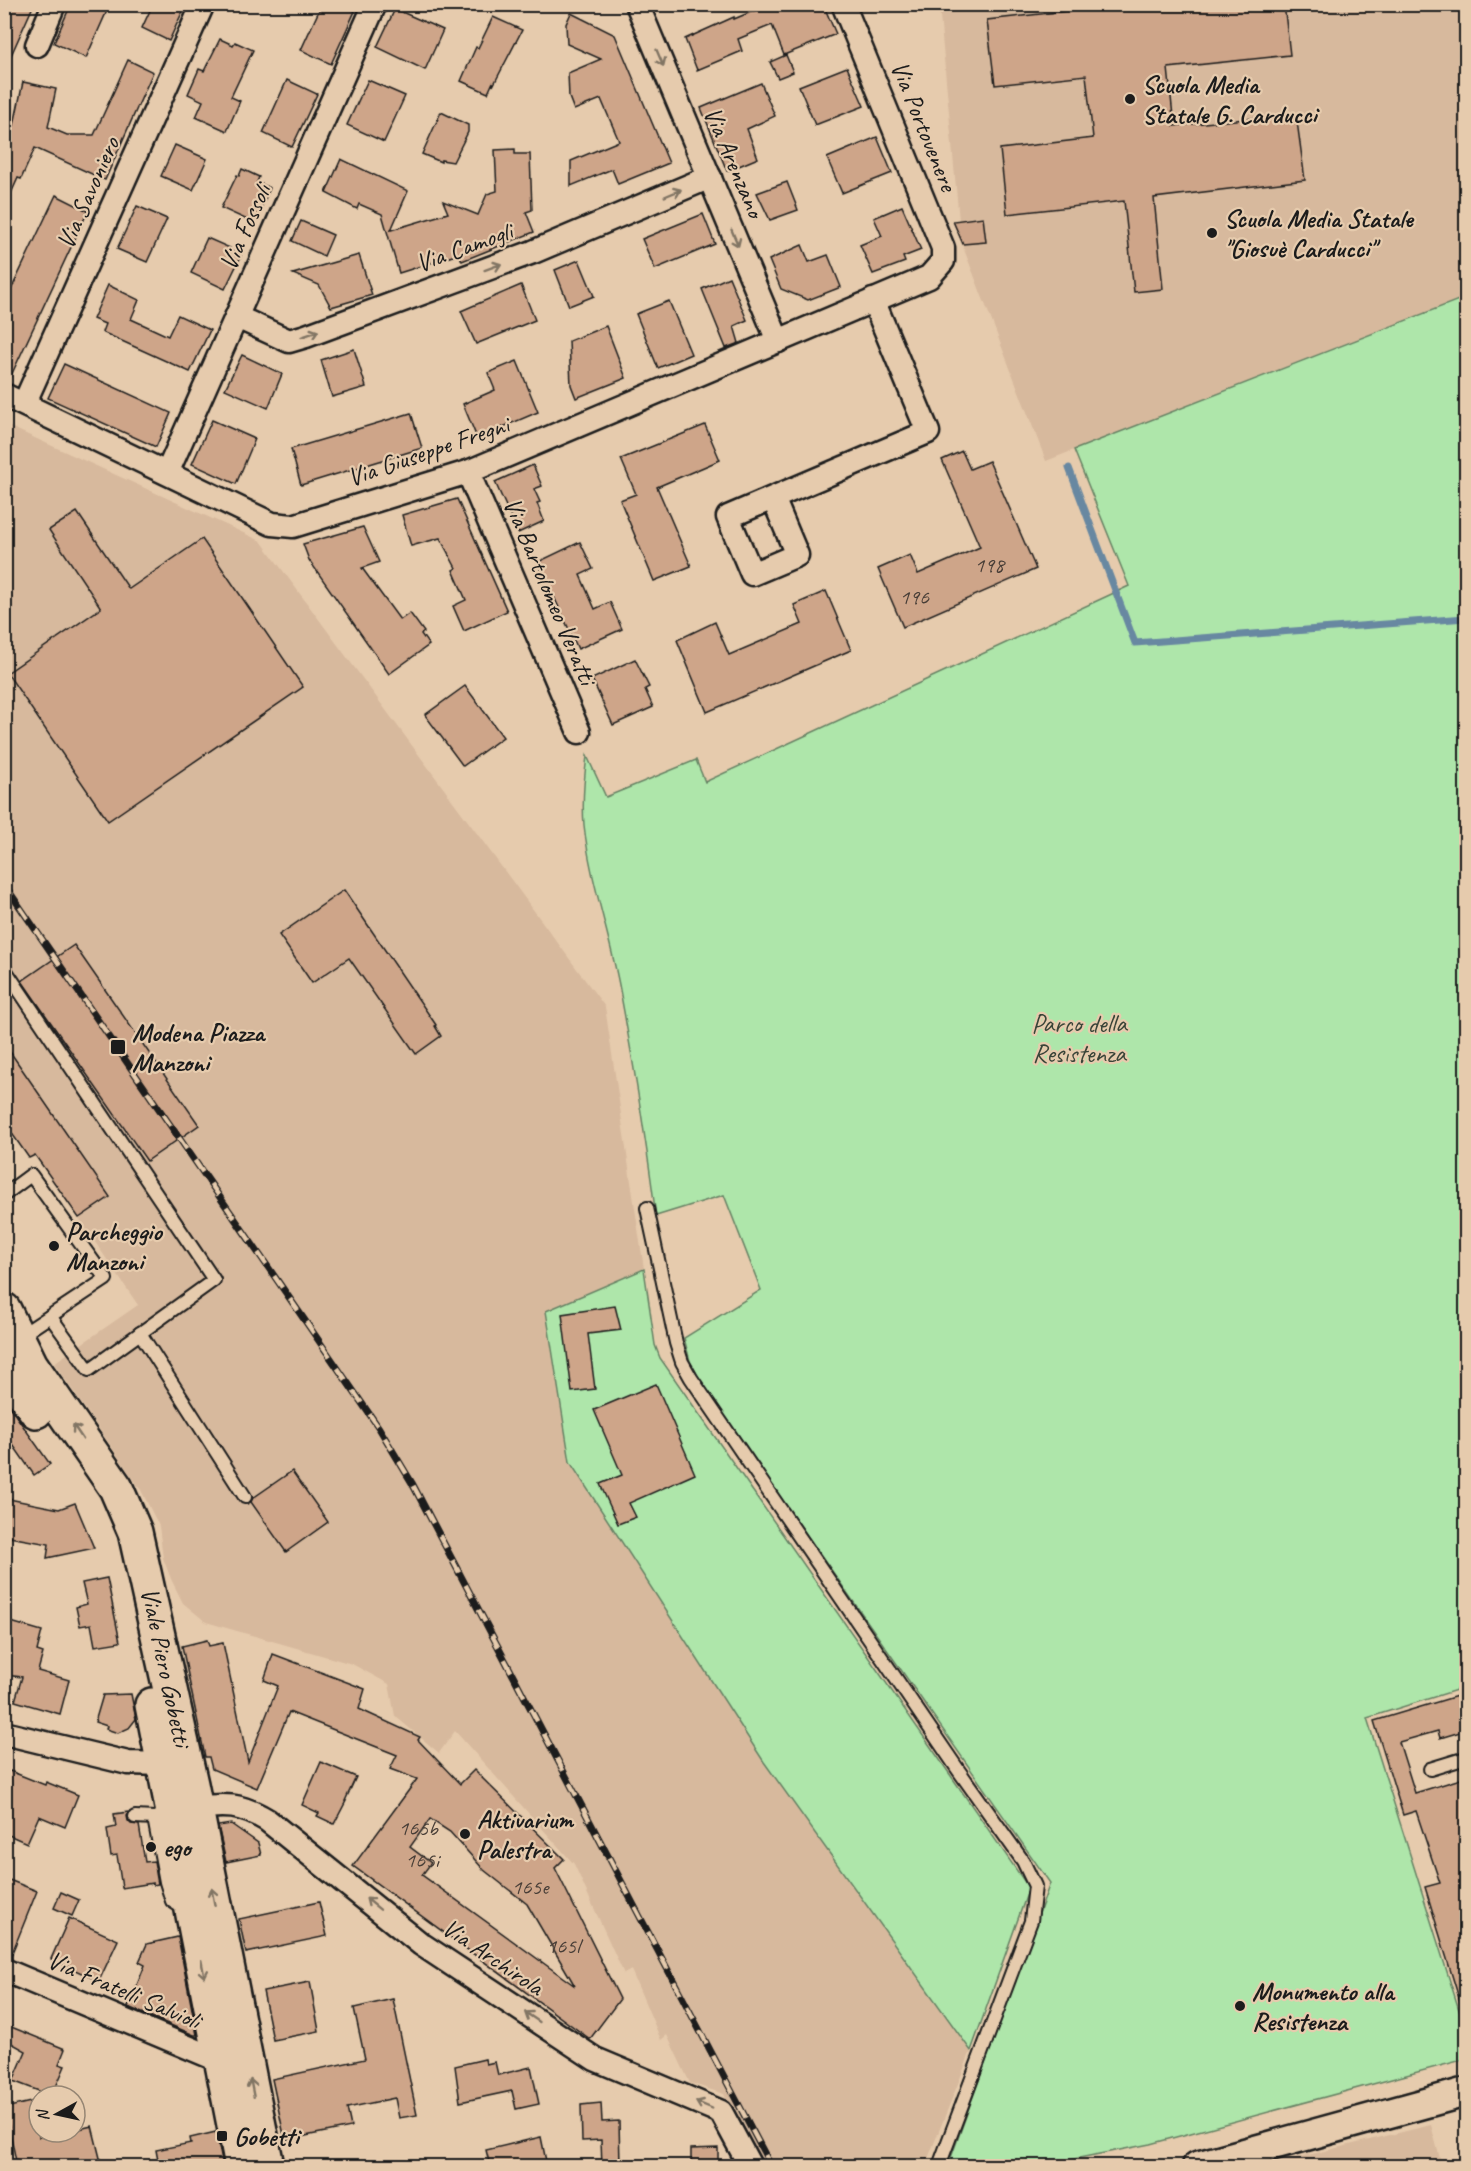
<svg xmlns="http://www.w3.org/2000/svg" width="1471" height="2171" font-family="Caveat,sans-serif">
<rect width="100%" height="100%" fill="#e6cbad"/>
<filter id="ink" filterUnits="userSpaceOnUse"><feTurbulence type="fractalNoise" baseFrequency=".0167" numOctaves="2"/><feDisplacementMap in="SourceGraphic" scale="12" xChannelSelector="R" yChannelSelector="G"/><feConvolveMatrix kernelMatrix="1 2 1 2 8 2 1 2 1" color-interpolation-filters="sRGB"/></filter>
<g filter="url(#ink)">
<!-- built -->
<g fill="#d7b99d">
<path d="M939 5H1458L1466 66V297L1046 461 953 221 959 220Z"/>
<path d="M4 424 261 541 605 1007 644 1269 546 1311 570 1462 764 1762 971 2051 925 2166H760L724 2094 690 2083 667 2035 661 2040 631 1970 624 1974 574 1864 455 1731 439 1753 395 1716 389 1684 352 1664 206 1622 183 1603 171 1579 163 1558 159 1526 141 1490 54 1363 138 1305 5 1110Z"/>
<path d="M1431 2125 1442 2166H1263Z"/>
</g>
<!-- green -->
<g fill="#aee6aa" stroke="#658163" stroke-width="1.5">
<path d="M1466 297V1687L1367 1718 1466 2032V2059L1150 2144 1049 2164 1048 2166H948L1050 1883 707 1392 690 1361 684 1338 761 1290 724 1195 656 1216C646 1140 634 1065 620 990 610 935 590 880 584 825 582 802 584 779 587 756L606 797 696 760 705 782 1129 586 1074 450Z"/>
<path d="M644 1269 655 1345 660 1358 1029 1888 971 2051 764 1762 570 1462 546 1311Z"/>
</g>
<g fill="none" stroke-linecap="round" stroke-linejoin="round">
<!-- stream -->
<path stroke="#6888a1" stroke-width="7" d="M1069 468 1135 643 1466 618"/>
</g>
<!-- building -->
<g fill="#cea589" stroke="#1c1c1c" stroke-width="1.5" fill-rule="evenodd">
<path d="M4 4H34L4 71Z"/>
<path d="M71 4H110L86 58 54 43Z"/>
<path d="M153 4H186L169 41 142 28Z"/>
<path d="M322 4H340L355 11 331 64 301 50Z"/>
<path d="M770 4H823L836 34 784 55 772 25 738 39 742 51 697 70 685 39 734 17V19Z"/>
<path d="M1102 4H1284L1290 55 1168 68 1174 126 1296 114 1305 180 1154 198 1163 289 1134 292 1124 201 1007 214 1000 149 1093 138 1086 75 995 85 987 20 1103 7Z"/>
<path d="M395 9 443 30 425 70 377 47Z"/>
<path d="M571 13 615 35 669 163 618 184 612 169 571 186V161L619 141 601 99 574 110 569 97 568 73 601 59 567 44 566 24Z"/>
<path d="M493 17 522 30 493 86V82L488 93 461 81 476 47 478 48Z"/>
<path d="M220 39 233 45 235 42 253 50 231 97 240 101 227 131 196 117 203 101 188 94 199 69 204 71Z"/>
<path d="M786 55 793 72 778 78 770 62Z"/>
<path d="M128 60 153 72 105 180 35 148 21 179 18 178 4 209V123L14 125 23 82 56 89 48 127 67 135H94Z"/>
<path d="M847 67 864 106 815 125 799 86Z"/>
<path d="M287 80 317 94 292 147 263 133Z"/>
<path d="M368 80 405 96 384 142 347 125Z"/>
<path d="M761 83 775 116 747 129 758 158 727 171 701 108Z"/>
<path d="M441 112 468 125V132L453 162 441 160V162L422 154Z"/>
<path d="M877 137 892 173 842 193 827 158Z"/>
<path d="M175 145 207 159 193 190 161 176Z"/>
<path d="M515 149V154H530L532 210 526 212 534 232 462 261 459 254 399 273 382 214 359 204 357 209 326 193 341 159 408 191 391 230 448 213 443 201 478 215 487 194 497 191 495 150Z"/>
<path d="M242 169 259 177 257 182 270 188 254 223 221 208 237 175 239 176Z"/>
<path d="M787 182 798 210 770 220 757 193Z"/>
<path d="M56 195 88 211 8 382H4V292L9 294Z"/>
<path d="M137 206 167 219 147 262 117 249Z"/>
<path d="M902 206 921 250 903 257 905 262 873 274 860 245 882 236 874 218Z"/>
<path d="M703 214 715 244 655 269 642 239Z"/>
<path d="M983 217 986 242 963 244 953 221Z"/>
<path d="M301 221 333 235 324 256 292 241Z"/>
<path d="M207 238 230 248 229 250 241 256 225 289 191 273Z"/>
<path d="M802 245 809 262 828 255 841 287 808 300 781 289 769 260Z"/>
<path d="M359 255 372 295 331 307 319 285 293 274Z"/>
<path d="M579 260 594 296 569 306 555 270Z"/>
<path d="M729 277 747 320 734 326 739 343 726 348 702 289Z"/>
<path d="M108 285 139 300 131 319 168 336 178 315 210 330 190 372 102 332 105 324 93 319Z"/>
<path d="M521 285 535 320 476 344 461 311Z"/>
<path d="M669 301 691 354 658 368 636 314Z"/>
<path d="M606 326 626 378 576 398 571 385 569 341Z"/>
<path d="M354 349 366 387 332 397 321 360Z"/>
<path d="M242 355 282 374 268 408 225 389Z"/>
<path d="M517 361 538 412 477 438 463 404 495 390 488 373Z"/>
<path d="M64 364 171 413 156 447 48 398Z"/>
<path d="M411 413 422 448 301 485 291 449Z"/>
<path d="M212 420 255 439 236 484 192 464Z"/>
<path d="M705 425 720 460 657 487 691 566 654 581 620 500 636 494 621 459Z"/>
<path d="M962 451 970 469 989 461 1036 569 903 627 878 569 910 555 918 574 980 547 942 460Z"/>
<path d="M533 465 542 486 534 489 540 502 537 503 544 521 518 533 495 482Z"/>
<path d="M457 499 507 611 464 631 453 606 466 600 453 570 456 568 440 538 411 546 402 515Z"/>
<path d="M77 512 129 589 202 539 303 687 108 821 7 673 101 608 49 530Z"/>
<path d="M363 527 379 562 362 568 400 620 410 613 424 632 421 634 429 645 389 674 309 560 303 544Z"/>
<path d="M580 542 593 569 580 575 595 609 610 602 622 629 578 649 538 562Z"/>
<path d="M826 591 851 650 707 712 677 640 715 622 729 655 802 624 794 605Z"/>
<path d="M635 659 649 687 645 689 653 707 613 725 592 679Z"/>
<path d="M465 686 503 737 463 766 425 715Z"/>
<path d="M344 890 436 1025 435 1026 441 1036 416 1054 349 958 312 983 279 935Z"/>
<path d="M74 945 199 1125 147 1161 22 981Z"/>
<path d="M4 1043 110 1197 79 1218 35 1155 29 1158 4 1122Z"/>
<path d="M615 1306 621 1330 588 1334 595 1389 572 1392 562 1314Z"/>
<path d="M656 1384 695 1474 629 1503 636 1517 618 1524 600 1484 622 1475 594 1410Z"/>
<path d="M4 1399 50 1464 34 1475 4 1432Z"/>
<path d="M292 1471 328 1522 286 1552 251 1502 253 1498Z"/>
<path d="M4 1498 59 1509 75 1503 94 1548 47 1558 49 1544 4 1536Z"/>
<path d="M107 1578 120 1642 95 1646 91 1624 80 1626 76 1607 87 1604 82 1583Z"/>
<path d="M4 1620 42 1631 37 1651 43 1653 38 1671 69 1680 60 1714 15 1701 22 1677 4 1675Z"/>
<path d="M207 1640 209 1646 223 1643 248 1762 278 1686 264 1680 273 1654 365 1689 359 1709 420 1737 418 1740 460 1784 474 1770 564 1859 555 1868 620 1999 590 2039 353 1866 417 1779 390 1769 397 1755 289 1712 257 1788 212 1769 209 1757H205L182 1646ZM430 1819 450 1832 484 1870 527 1904 575 1986 422 1875 431 1863 410 1847Z"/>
<path d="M1467 1693V1730L1440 1738 1438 1731 1399 1742 1415 1793 1467 1777V2008H1462L1425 1887 1440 1883 1416 1811 1403 1815 1374 1721Z"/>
<path d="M131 1694 136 1719 129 1728 118 1733 106 1729 107 1726 95 1722 103 1695Z"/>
<path d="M321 1762 356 1777 345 1801H346L334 1824 317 1816 319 1813 302 1805Z"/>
<path d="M10 1771 45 1785 46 1782 78 1795 65 1827 39 1816 27 1843 4 1833V1783Z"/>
<path d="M129 1812 127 1816 128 1821 131 1824 139 1825 145 1862 154 1861 158 1884 153 1885V1883L122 1888 117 1855 111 1856 107 1829 116 1827 114 1814Z"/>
<path d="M231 1824 258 1843 261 1855 226 1862 218 1826Z"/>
<path d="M4 1878 37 1891 10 1958 4 1957Z"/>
<path d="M61 1892 79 1900 72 1916 54 1908Z"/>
<path d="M319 1902 327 1936 246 1953 239 1919Z"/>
<path d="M69 1918 118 1940 99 1981 51 1959Z"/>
<path d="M178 1937 197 2035H194L128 2007 145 1965 139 1962 147 1944Z"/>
<path d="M310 1982 319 2031 273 2040 263 1991Z"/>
<path d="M393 1999 417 2115 399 2118 395 2098 347 2108 351 2127 285 2140 272 2079 365 2059 354 2008Z"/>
<path d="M4 2024 65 2049 59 2064 65 2066 52 2096 13 2081 26 2051 4 2039Z"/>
<path d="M485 2059 486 2064 495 2062 498 2075 531 2067 539 2104 516 2109 512 2091 460 2102 455 2066Z"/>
<path d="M39 2100V2137L63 2132H75V2130L92 2126 102 2166H17L5 2108Z"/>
<path d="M601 2103 602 2122 619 2121 620 2166H602L601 2140 582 2141 581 2105Z"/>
<path d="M216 2132 223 2166H159L156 2150 191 2143 190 2138Z"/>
<path d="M541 2137 547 2166H490L486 2150Z"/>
<path d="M718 2148V2166H691V2149Z"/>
</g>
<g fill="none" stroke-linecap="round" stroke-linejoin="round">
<!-- service casing -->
<g stroke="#1c1c1c" stroke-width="16">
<g id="service">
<path d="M4 968 214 1280 89 1370 50 1316"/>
<path d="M4 1195 31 1175 106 1279 20 1336"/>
<path d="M647 1208 676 1343 682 1362 691 1378 959 1771 1023 1861 1035 1886 1031 1921 939 2166"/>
<path d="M140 1333 245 1497"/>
<path d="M1430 1769 1466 1758"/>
<path d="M172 1813 154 1818 166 1882 172 1901 186 1910"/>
<path d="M135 1817 154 1818"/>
</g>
</g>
<!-- minor casing -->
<g stroke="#1c1c1c" stroke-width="27">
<g id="minor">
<path d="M637 4 778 341"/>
<path d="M37 45 54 4"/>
<path d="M237 317 289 341 306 336 533 252 710 177"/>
<path d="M4 395 272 524 293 526 468 472 929 277 943 261V248L843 4"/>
<path d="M24 404 203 4"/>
<path d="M468 472 579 732"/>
<path d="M167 473 375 4"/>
<path d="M773 498 797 555 752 574 728 517 928 432 873 300"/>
<path d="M4 1733 128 1763 162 1764"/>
<path d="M196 1808C226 1804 240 1804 267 1820L421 1944 595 2059 721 2112 750 2166"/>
<path d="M4 1970 221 2061"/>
</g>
</g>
<!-- tertiary casing -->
<g stroke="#1c1c1c" stroke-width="33">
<path id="tertiary" d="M1197 2166 1466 2092"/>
</g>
<!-- secondary casing -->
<g stroke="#1c1c1c" stroke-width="38">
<g id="secondary">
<path d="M4 1310 31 1365 116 1488 135 1532 191 1784 267 2166"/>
<path d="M4 1366 36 1411"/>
<path d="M152 1705 242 2166"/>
</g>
</g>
<!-- service -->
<use href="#service" stroke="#e6cbad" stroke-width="12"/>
<!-- minor -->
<use href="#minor" stroke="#e6cbad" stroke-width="22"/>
<!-- tertiary -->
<use href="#tertiary" stroke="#e6cbad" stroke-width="28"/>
<!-- secondary -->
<use href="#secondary" stroke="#e6cbad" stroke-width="33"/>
<!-- rail casing -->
<g stroke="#1c1c1c" stroke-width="7">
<path id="rail" d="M4 884 379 1428 412 1483 771 2166"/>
</g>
<!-- rail -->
<use href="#rail" stroke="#e6cbad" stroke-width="4.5" stroke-dasharray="14" stroke-linecap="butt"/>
</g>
<!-- one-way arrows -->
<defs><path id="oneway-shaft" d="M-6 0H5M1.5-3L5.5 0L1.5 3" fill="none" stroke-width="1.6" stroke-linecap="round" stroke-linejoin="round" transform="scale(1.5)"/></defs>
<g stroke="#817464">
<use href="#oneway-shaft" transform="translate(660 58) rotate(67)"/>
<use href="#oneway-shaft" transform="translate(673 193) rotate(-23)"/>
<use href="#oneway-shaft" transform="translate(735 238) rotate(67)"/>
<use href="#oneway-shaft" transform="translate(493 267) rotate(-20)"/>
<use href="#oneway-shaft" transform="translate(310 334) rotate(-19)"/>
<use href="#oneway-shaft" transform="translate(78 1432) rotate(-124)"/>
<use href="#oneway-shaft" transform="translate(213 1897) rotate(-101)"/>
<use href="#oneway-shaft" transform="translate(373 1904) rotate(-141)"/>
<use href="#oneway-shaft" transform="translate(203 1969) rotate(79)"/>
<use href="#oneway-shaft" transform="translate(532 2017) rotate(-146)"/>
<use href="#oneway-shaft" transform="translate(252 2088) rotate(-101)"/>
<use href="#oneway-shaft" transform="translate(704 2105) rotate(-157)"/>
</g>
</g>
<!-- markers -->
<g fill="#1c1c1c" stroke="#e6cbad" stroke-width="2">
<circle cx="1130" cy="99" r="6"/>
<circle cx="1212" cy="233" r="6"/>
<rect x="110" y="1039" width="16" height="16" rx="3"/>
<circle cx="54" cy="1246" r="6"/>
<circle cx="465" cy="1834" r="6"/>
<circle cx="151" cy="1847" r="6"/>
<circle cx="1240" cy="2006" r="6"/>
<rect x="216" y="2130" width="12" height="12" rx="3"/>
</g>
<g text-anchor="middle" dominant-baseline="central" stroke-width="4.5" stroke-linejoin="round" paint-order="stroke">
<!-- number labels -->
<g font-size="22" fill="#483e37">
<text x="989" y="565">198</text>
<text x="914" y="597">196</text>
<text x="418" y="1828">165b</text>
<text x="422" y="1860">165i</text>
<text x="530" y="1887">165e</text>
<text x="563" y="1946">165l</text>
</g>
<!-- poi labels -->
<g font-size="26" font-weight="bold" fill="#1c1c1c" stroke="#e6cbad" text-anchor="start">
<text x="1142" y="84">Scuola Media<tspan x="1142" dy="30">Statale G. Carducci</tspan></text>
<text x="1224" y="218">Scuola Media Statale<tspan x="1224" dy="30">"Giosuè Carducci"</tspan></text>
<text x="132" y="1032">Modena Piazza<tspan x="132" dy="30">Manzoni</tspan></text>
<text x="66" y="1231">Parcheggio<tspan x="66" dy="30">Manzoni</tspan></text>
<text x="477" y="1819">Aktivarium<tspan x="477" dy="30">Palestra</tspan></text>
<text x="163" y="1847">ego</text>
<text x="1252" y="1991">Monumento alla<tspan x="1252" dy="30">Resistenza</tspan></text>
<text x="234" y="2136">Gobetti</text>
</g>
<!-- street labels -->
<g font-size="26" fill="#1c1c1c" stroke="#e6cbad">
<text transform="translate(924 126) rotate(68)">Via Portovenere</text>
<text transform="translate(734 162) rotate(67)">Via Arenzano</text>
<text transform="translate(88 193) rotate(-66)">Via Savoniero</text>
<text transform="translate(245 227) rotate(-66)">Via Fossoli</text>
<text transform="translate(464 247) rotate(-20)">Via Camogli</text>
<text transform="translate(428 451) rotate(-19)">Via Giuseppe Fregni</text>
<text transform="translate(550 591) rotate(67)">Via Bartolomeo Veratti</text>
<text transform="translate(166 1667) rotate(78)">Viale Piero Gobetti</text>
<text transform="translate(493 1957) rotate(34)">Via Archirola</text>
<text transform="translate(124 1990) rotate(23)">Via Fratelli Salvioli</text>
</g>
<!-- park labels -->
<g font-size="26" fill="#394438" stroke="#e6cbad">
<text x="1079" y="1023">Parco della<tspan x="1079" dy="30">Resistenza</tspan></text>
</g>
</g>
<!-- margin -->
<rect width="1471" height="2171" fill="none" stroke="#e6cbad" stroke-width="24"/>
<rect x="12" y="12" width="1447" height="2147" fill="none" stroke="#1c1c1c" stroke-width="2" filter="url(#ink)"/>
<!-- north arrow -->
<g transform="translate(57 2114) rotate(262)"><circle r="28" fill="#e6cbad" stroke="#958573" stroke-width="1.5"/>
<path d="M0-4.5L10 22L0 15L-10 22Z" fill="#1c1c1c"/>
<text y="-9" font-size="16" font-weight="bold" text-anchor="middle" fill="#1c1c1c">N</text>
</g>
</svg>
